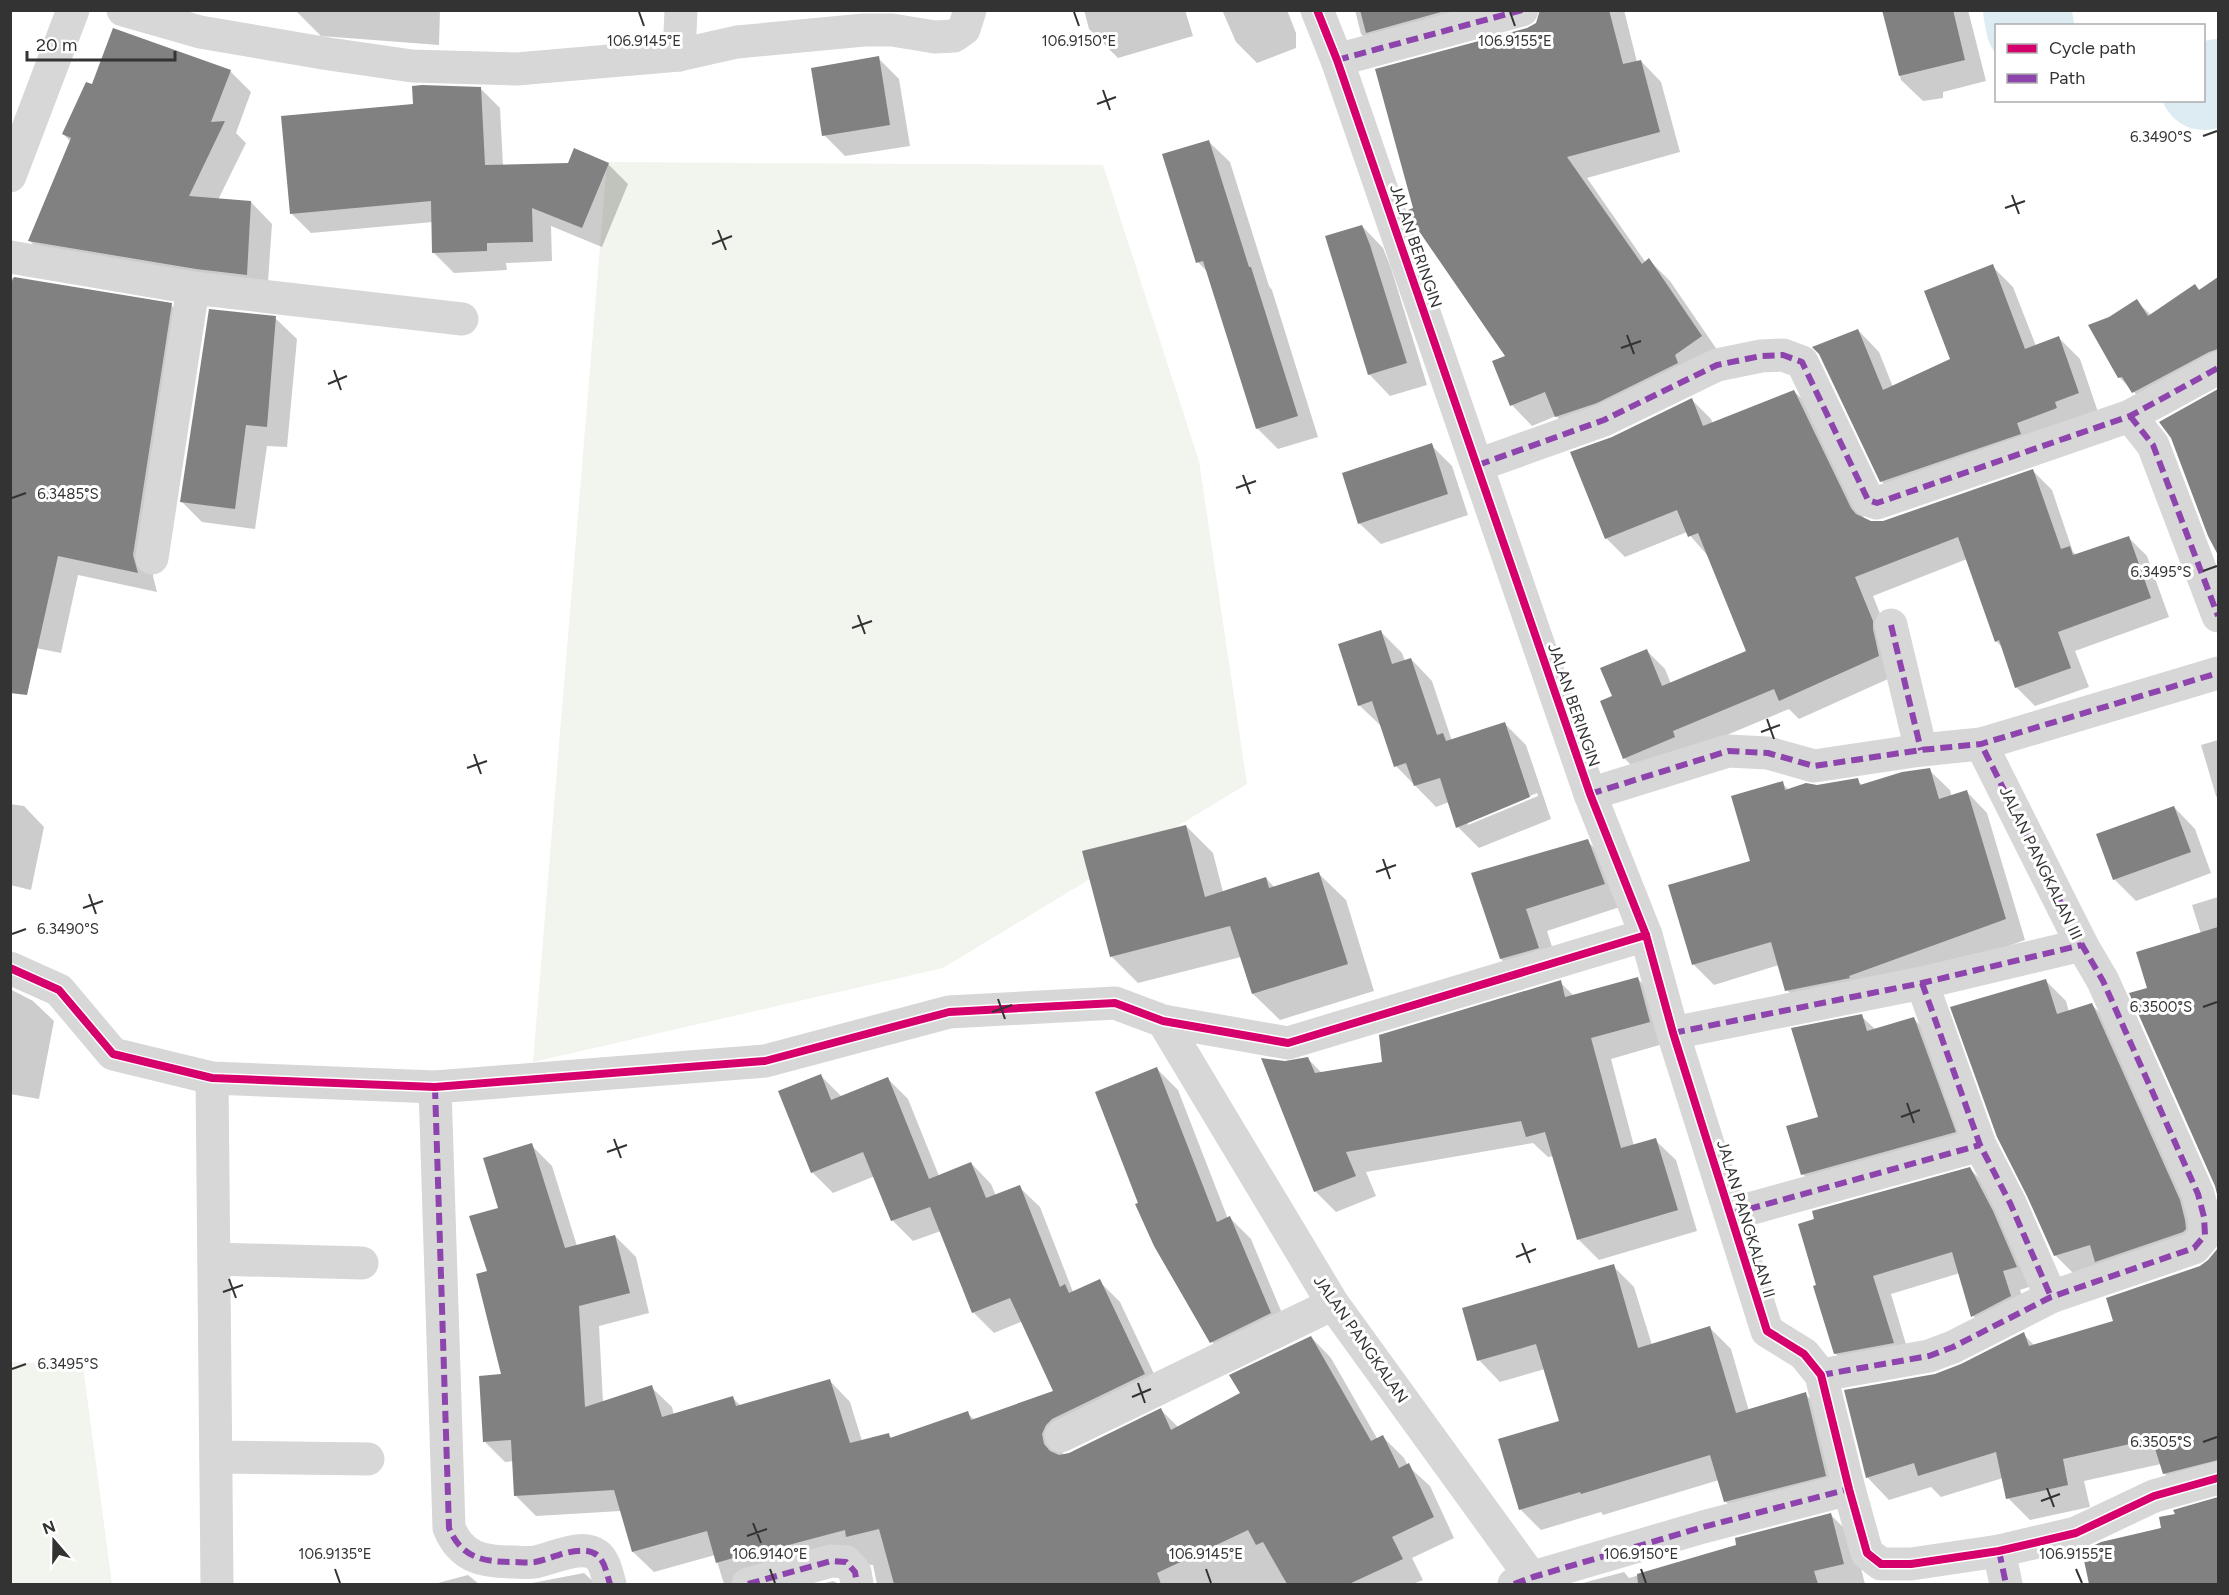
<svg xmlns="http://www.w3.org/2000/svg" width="2229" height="1595" font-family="Figtree,sans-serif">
<rect width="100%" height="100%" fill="#fff"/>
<!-- green -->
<g fill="#f1f5ed">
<path d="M607 162 1103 165 1199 461 1247 784 943 968 533 1062Z"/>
<path d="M11 1362 83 1366 112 1584H11Z"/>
</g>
<!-- shadow -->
<g fill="#0003" fill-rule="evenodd">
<path d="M295 10H440L439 45 321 36Z"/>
<path d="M1084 10H1185L1193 36 1118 58 1089 29Z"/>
<path d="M1222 10H1287L1296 33V48L1257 63 1236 42Z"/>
<path d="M1355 10H1624L1637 62 1641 61 1661 82 1680 152 1587 178 1646 263 1649 260 1670 281 1722 357 1577 437 1556 416 1532 426 1512 405 1508 356 1414 209 1527 29 1537 24 1542 12 1382 54 1361 34Z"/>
<path d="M1884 10H1968L1986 81 1943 92V98L1923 101 1901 80Z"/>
<path d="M878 58 899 79 910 146 845 156 824 135Z"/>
<path d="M230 71 251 92 236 133 246 143 218 200 251 202 272 224 267 296 51 262 30 241 71 142 63 134 93 86Z"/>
<path d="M480 88 500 108 503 166 608 164 628 184 602 247 551 226 552 261 506 263 507 270 454 273 434 253 433 222 311 233 291 213 415 106Z"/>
<path d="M1208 141 1230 162 1269 286 1272 290 1318 437 1278 449 1257 428 1209 274 1198 262Z"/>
<path d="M1362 226 1383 248 1391 268 1427 385 1390 396 1369 374Z"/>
<path d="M1992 266 2013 287 2036 346 2059 338 2080 359 2099 415 1903 503 1881 481 1858 330 1879 352 1893 387 1952 360Z"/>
<path d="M12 278 171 305 191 325 153 576 157 592 78 575 61 653 10 643Z"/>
<path d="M2218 278V377L2154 412 2119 377 2110 319 2136 301 2151 315 2199 291Z"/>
<path d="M275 318 297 339 287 447 267 446 255 529 202 522 181 501Z"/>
<path d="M1794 391 1813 410 1865 520 1871 522H1883L2033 471 2052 490 2073 552 2077 555 2128 537 2147 556 2169 617 2075 651 2089 687 2035 706 2016 687 2003 648 1996 641 1967 559 1873 596 1891 641 1897 675 1799 719 1789 709 1691 750 1643 777 1624 758 1614 697 1646 650 1665 669 1671 684 1748 652 1708 556 1687 532 1625 557 1606 538 1613 438 1692 400 1711 419 1713 424Z"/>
<path d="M2218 391V542L2199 510 2172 438 2161 422Z"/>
<path d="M1431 445 1452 466 1468 515 1381 544 1359 523Z"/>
<path d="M1381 632 1402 653 1405 661 1411 659 1432 681 1452 741 1505 724 1526 745 1551 819 1479 848 1458 827 1449 802 1436 807 1396 766 1381 726 1359 705ZM1537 793 1538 796 1468 825V822Z"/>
<path d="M2218 740V799L2216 796 2201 745Z"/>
<path d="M1929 770 1950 790 1952 797 1967 792 1987 813 2025 940 1869 997 1807 1011 1787 990 1779 965 1714 985 1694 965 1670 886 1752 862 1782 783 1789 790 1857 780 1863 786Z"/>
<path d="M10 804 24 806 44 827 31 890 10 885Z"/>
<path d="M2174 807 2195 829 2211 873 2136 901 2114 879Z"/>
<path d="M1186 826 1213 853 1223 892 1266 878 1275 888 1319 874 1346 900 1374 991 1280 1020 1253 994 1241 957 1138 983 1111 956Z"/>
<path d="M1587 841 1609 862 1626 905 1547 931 1559 969 1522 980 1501 959 1473 874Z"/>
<path d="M2218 897V1193L2149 989 2201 934 2192 905Z"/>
<path d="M1638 979 1658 999 1670 1042 1611 1059 1634 1146 1655 1140 1676 1160 1697 1231 1599 1260 1579 1240 1554 1156 1548 1157 1533 1143 1366 1172 1376 1196 1336 1212 1315 1191 1285 1063 1307 1058 1323 1074 1384 1063 1560 982 1574 996Z"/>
<path d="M2045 980 2066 1001 2069 1012 2092 1005 2113 1026 2205 1242 2076 1276 2055 1255Z"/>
<path d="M10 989 33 1001 54 1021 39 1099 10 1094Z"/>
<path d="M1861 1016 1876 1030 1914 1019 1934 1039 1974 1152 1822 1194 1803 1174 1820 1118Z"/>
<path d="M1157 1069 1178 1090 1228 1219 1230 1218 1251 1239 1291 1335 1233 1363 1212 1342 1140 1204Z"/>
<path d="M820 1075 841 1096 888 1079 908 1099 939 1176 971 1163 991 1184 996 1196 1019 1187 1040 1207 1073 1292 1099 1281 1120 1302 1164 1395 1066 1446 1062 1456 1070 1454 1161 1410 1179 1428 1242 1393 1311 1337 1331 1358 1378 1440 1383 1437 1404 1458 1408 1466 1430 1486 1454 1538 1412 1558 1423 1580 1413 1584H877L873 1565 847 1563 770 1584H724L715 1555 654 1572 633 1552 621 1511 536 1516 515 1495 513 1461 505 1462 484 1441 503 1376 489 1272 500 1208 531 1145 552 1166 577 1246 615 1236 636 1257 649 1313 599 1326 603 1402 651 1387 672 1407 674 1415 733 1398 742 1407 830 1381 850 1402 862 1441 888 1434 893 1439 967 1413 975 1420 1055 1392 1023 1321 994 1333 973 1312 941 1231 913 1241 892 1220 875 1176 833 1193 812 1172Z"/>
<path d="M1970 1169 1988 1187 2035 1285 2020 1290 2029 1315 1991 1334 1973 1316 1960 1273 1891 1294 1911 1361 1854 1371 1835 1353 1815 1287Z"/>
<path d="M2218 1250V1486L2186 1495 2164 1473 2161 1464 2084 1481 2090 1507 2030 1520 2008 1498 2003 1478 1941 1497 1931 1487 1889 1500 1867 1477 1936 1375 1962 1365 2023 1334 2035 1346 2115 1322 2209 1261Z"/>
<path d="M1613 1266 1634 1287 1652 1345 1710 1328 1731 1349 1749 1411 1805 1394 1827 1415 1847 1497 1747 1523 1725 1501 1719 1480 1603 1515 1601 1512 1541 1530 1520 1509 1561 1422 1545 1369 1500 1382 1479 1360Z"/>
<path d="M2218 1499V1584H2091L2084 1551 2163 1530 2176 1515 2175 1511Z"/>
<path d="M1831 1515 1853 1537 1865 1584H1579L1624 1572 1629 1578 1738 1546Z"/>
<path d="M584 1573 596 1584H527Z"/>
<path d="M468 1575 479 1584H434Z"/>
<path d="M833 1581 839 1584H822Z"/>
</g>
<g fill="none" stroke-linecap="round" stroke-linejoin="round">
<!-- river -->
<g stroke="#ddebf3" stroke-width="88">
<path d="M2027 10 2030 26"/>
<path d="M2204 86 2218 83"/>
</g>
</g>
<!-- building -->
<g fill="#818181">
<path d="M1360 10H1448L1366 33Z"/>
<path d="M1540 10H1609L1623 64 1641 60 1660 132 1567 157 1642 264 1649 258 1702 336 1675 355 1678 363 1597 403 1555 417 1545 392 1510 406 1492 361 1505 356 1412 221 1408 210 1413 208 1375 69 1527 28 1536 23Z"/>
<path d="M1882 10H1953L1965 60 1899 76Z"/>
<path d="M113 28 231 70 211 122 225 121 189 196 251 201 247 275 196 269 28 241 71 138 62 134 86 82 92 84Z"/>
<path d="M879 56 890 125 822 136 811 68Z"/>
<path d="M422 85 481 87 485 165 568 163 574 148 609 163 582 228 532 208 533 242 487 243V251L432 253 431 201 290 214 281 116 413 104 412 86Z"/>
<path d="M1209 140 1249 267H1251L1298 416 1256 429 1203 261 1196 263 1162 154Z"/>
<path d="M1362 225 1370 245 1407 363 1368 375 1325 236Z"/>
<path d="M1993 264 2025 349 2059 336 2079 393 2055 402 2057 408 2017 423 2021 434 1880 482 1819 354 1812 347 1858 329 1883 390 1950 359 1924 291Z"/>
<path d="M14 277 172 303 133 555 138 573 58 556 27 695 10 693V285Z"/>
<path d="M2218 277V349L2209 352 2132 393 2122 377 2118 378 2088 325 2109 317 2137 299 2148 316 2195 284 2199 290Z"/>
<path d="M209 309 276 316 267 427 246 425 235 509 180 502Z"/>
<path d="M2218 389V555L2208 536 2171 438 2159 422Z"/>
<path d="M1794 390 1851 508 1856 514 1871 521H1883L2033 469 2061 549 2070 546 2073 555 2129 536 2151 598 2058 632 2071 668 2015 688 1999 640 1995 642 1958 537 1855 577 1873 621V629L1879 656 1779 701 1774 689 1673 731 1675 737 1623 759 1600 701 1612 696 1600 668 1647 649 1662 686 1746 651 1698 533 1688 537 1677 510 1605 539 1570 452 1612 437 1692 398 1703 426Z"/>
<path d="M1432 443 1448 494 1358 524 1342 473Z"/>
<path d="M1381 630 1392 664 1411 658 1437 735 1443 733 1446 741 1505 722 1530 797 1456 828 1440 778 1414 786 1406 763 1394 767 1372 701 1358 706 1338 644Z"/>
<path d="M1930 768 1939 799 1967 790 2006 919 1849 976 1850 978 1785 991 1771 942 1692 965 1668 885 1750 861 1731 796 1783 781 1785 790 1806 783 1817 785 1858 778 1860 785 1902 772Z"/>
<path d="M2174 806 2191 852 2113 880 2096 834Z"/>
<path d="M1186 825 1205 897 1266 877 1269 888 1319 872 1348 964 1252 994 1230 926 1110 957 1082 851Z"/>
<path d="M1588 839 1605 884 1526 909 1539 948 1500 959 1471 873Z"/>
<path d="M2218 927V1198L2215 1186 2129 993 2147 988 2136 952Z"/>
<path d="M1638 977 1650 1022 1591 1038 1621 1148 1656 1138 1678 1210 1577 1240 1545 1132 1526 1137 1521 1121 1346 1152 1356 1176 1314 1192 1261 1058 1285 1061 1308 1057 1315 1073 1382 1062 1379 1035 1561 980 1565 997Z"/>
<path d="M2046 979 2057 1014 2092 1003 2180 1200 2185 1220 2186 1229 2183 1232 2095 1262 2090 1245 2054 1256 2027 1196 1997 1137 1950 1007Z"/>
<path d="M1862 1014 1867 1031 1914 1017 1956 1132 1801 1175 1786 1126 1818 1117 1791 1028Z"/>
<path d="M1157 1067 1217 1222 1230 1216 1271 1313 1210 1343 1154 1246 1135 1204 1138 1203 1095 1092Z"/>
<path d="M821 1074 831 1100 888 1077 929 1179 971 1162 986 1198 1020 1185 1060 1287 1065 1284 1069 1293 1100 1279 1145 1374 1052 1419 1046 1425 1042 1434 1044 1444 1050 1451 1059 1455 1069 1453 1161 1408 1171 1430 1240 1393 1229 1375 1311 1336 1371 1441 1383 1435 1399 1468 1409 1463 1434 1517 1392 1537 1403 1559 1349 1584H1287L1263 1542 1256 1545 1248 1530 1157 1573 1161 1584H894L879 1529 846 1537 845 1530 781 1547V1544L716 1563 707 1531 632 1552 614 1490 514 1496 511 1440 483 1442 479 1376 501 1374 476 1274 487 1271 469 1216 498 1208 483 1158 532 1143 565 1248 615 1235 630 1293 579 1306 585 1407 652 1385 662 1417 733 1396 736 1406 830 1379 850 1443 889 1433 890 1438 968 1411 971 1420 1053 1391 1010 1298 972 1313 930 1207 891 1221 863 1152 811 1173 778 1091Z"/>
<path d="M1970 1167 1993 1211 2017 1267 2003 1271 2011 1296 1971 1317 1952 1252 1873 1276 1894 1343 1834 1354 1813 1286 1816 1285 1798 1224 1814 1219 1812 1211Z"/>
<path d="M2218 1248V1460L2163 1474 2152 1439 2063 1459 2068 1485 2006 1499 1996 1452 1918 1476 1914 1463 1866 1478 1844 1390 1935 1374 1961 1364 2024 1332 2029 1346 2113 1321 2106 1298 2200 1266 2208 1260Z"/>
<path d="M1614 1264 1638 1348 1710 1326 1736 1413 1806 1392 1826 1476 1724 1502 1710 1455 1581 1494 1580 1492 1519 1510 1498 1439 1559 1421 1536 1344 1477 1361 1462 1308Z"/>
<path d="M2218 1497V1584H2089L2082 1551 2101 1542 2161 1528 2159 1517 2175 1514 2173 1510Z"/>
<path d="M1831 1513 1844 1564 1814 1571 1818 1584H1638L1637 1574 1736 1545 1735 1538Z"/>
</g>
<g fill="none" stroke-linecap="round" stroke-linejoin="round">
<!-- minor -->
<g stroke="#d7d7d7" stroke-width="33">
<path d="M123 10 200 32 329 54 412 66 517 69 679 55 737 42 864 30H892L935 37 954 36 964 29 970 10"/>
<path d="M679 55 681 10"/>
<path d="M1337 60 1522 10"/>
<path d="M10 257 193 288 462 319"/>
<path d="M2130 416 2153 445 2218 616"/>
<path d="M1478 465 1604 420 1717 365 1761 356 1783 355 1802 362 1868 500 1877 503 2130 416 2218 368"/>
<path d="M152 558 193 288"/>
<path d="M1891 625 1921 750"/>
<path d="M1590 794 1728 751 1768 753 1814 766 1921 750 1981 744 2218 673"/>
<path d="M1646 935 1673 1033 1767 1331 1804 1354 1821 1375 1849 1489 1867 1553 1881 1564H1911L1999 1551 2076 1533 2154 1496 2218 1478"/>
<path d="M10 968 59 990 113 1054 212 1078 435 1087 765 1061 949 1012 1115 1003 1163 1021 1288 1043 1646 935 1590 794 1337 60 1317 10"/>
<path d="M1922 983 1980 1145 2010 1203 2051 1297"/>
<path d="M1163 1021 1333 1304 1536 1584"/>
<path d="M1673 1033 1922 983 2082 945"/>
<path d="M212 1078 217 1584"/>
<path d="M435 1087 449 1528C461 1557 482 1562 512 1562 519 1562 527 1563 535 1562 552 1559 581 1543 597 1555 605 1561 607 1575 610 1584"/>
<path d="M1731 1214 1980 1145"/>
<path d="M214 1259 362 1263"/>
<path d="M1821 1375 1929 1356 1953 1347 2051 1297 2194 1248 2205 1235 2204 1217 2198 1194 2103 981 2082 945 1981 744"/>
<path d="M1061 1436 1333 1304"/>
<path d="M216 1457 368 1459"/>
<path d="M1999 1551 2006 1584"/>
<path d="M748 1584 831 1561 846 1562 855 1572 857 1584"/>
<path d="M1514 1584 1533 1577 1703 1527 1849 1489"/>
</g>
<!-- tertiary -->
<path stroke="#d7d7d7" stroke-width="33" d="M10 176 73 10"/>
<!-- quiet -->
<g stroke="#8e44ad" stroke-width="6" stroke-dasharray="12 6" stroke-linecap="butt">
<path d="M1337 60 1522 10"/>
<path d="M2130 416 2153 445 2218 616"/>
<path d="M1478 465 1604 420 1717 365 1761 356 1783 355 1802 362 1868 500 1877 503 2130 416 2218 368"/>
<path d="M1891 625 1921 750"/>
<path d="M1590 794 1728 751 1768 753 1814 766 1921 750 1981 744 2218 673"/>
<path d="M1922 983 1980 1145 2010 1203 2051 1297"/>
<path d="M1673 1033 1922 983 2082 945"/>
<path d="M435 1087 449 1528C461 1557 482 1562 512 1562 519 1562 527 1563 535 1562 552 1559 581 1543 597 1555 605 1561 607 1575 610 1584"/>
<path d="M1731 1214 1980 1145"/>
<path d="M1821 1375 1929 1356 1953 1347 2051 1297 2194 1248 2205 1235 2204 1217 2198 1194 2103 981 2082 945 1981 744"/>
<path d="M1999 1551 2006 1584"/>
<path d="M748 1584 831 1561 846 1562 855 1572 857 1584"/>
<path d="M1514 1584 1533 1577 1703 1527 1849 1489"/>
</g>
<!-- cycleway casing -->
<g stroke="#fff" stroke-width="11">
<g id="cycleway">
<path d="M1646 935 1673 1033 1767 1331 1804 1354 1821 1375 1849 1489 1867 1553 1881 1564H1911L1999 1551 2076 1533 2154 1496 2218 1478"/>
<path d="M10 968 59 990 113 1054 212 1078 435 1087 765 1061 949 1012 1115 1003 1163 1021 1288 1043 1646 935 1590 794 1337 60 1317 10"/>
</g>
</g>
<!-- cycleway -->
<use href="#cycleway" stroke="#d6006c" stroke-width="8"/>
</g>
<!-- ticks -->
<path fill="none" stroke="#333" stroke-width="2" d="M639 12 644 26M1074 12 1079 26M1510 12 1515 26M1103 90 1110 110M1097 104 1116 97M2203 136 2217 131M2012 195 2019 214M2005 208 2025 201M718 230 726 250M712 244 732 236M1627 335 1634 354M1621 348 1641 341M334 370 341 390M328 384 347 376M1243 475 1250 494M1236 488 1256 481M12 498 26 493M2203 571 2217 566M858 615 865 634M852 628 872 621M1767 719 1774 739M1761 732 1780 725M474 754 481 774M467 768 487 761M1383 859 1390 879M1376 872 1396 865M89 894 96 914M83 908 103 901M12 934 26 929M998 999 1005 1019M2203 1007 2217 1002M992 1012 1012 1005M1907 1103 1914 1123M1901 1117 1920 1110M614 1139 621 1158M607 1152 627 1145M1522 1243 1530 1263M1516 1257 1536 1249M229 1279 236 1298M223 1292 243 1285M12 1369 26 1364M1138 1383 1145 1403M1132 1397 1151 1389M2203 1442 2217 1437M2047 1488 2054 1507M2041 1501 2060 1494M753 1523 761 1543M747 1536 767 1529M335 1569 340 1583M770 1569 775 1583M1206 1569 1211 1583M1641 1569 1646 1583M2076 1569 2082 1583"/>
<g text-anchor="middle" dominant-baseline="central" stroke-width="6" stroke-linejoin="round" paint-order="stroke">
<!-- street labels -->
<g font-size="16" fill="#333" stroke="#fff">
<text transform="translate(1416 246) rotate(71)">JALAN BERINGIN</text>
<text transform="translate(1574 705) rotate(71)">JALAN BERINGIN</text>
<text transform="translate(2041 863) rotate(64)">JALAN PANGKALAN III</text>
<text transform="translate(1746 1219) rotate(73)">JALAN PANGKALAN II</text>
<text transform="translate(1361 1339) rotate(55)">JALAN PANGKALAN</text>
</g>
</g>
<g font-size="15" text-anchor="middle" fill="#333" stroke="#fff" stroke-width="6" stroke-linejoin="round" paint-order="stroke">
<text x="1079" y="46">106.9150°E</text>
<text x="644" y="46">106.9145°E</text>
<text x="1515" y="46">106.9155°E</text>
<text x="2161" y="142">6.3490°S</text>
<text x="68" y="499">6.3485°S</text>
<text x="2161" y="577">6.3495°S</text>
<text x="68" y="934">6.3490°S</text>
<text x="2161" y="1012">6.3500°S</text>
<text x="68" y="1369">6.3495°S</text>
<text x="2161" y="1447">6.3505°S</text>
<text x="335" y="1559">106.9135°E</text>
<text x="770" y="1559">106.9140°E</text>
<text x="1206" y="1559">106.9145°E</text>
<text x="1641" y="1559">106.9150°E</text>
<text x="2076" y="1559">106.9155°E</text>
</g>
<!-- border -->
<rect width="2229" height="1595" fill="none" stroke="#333333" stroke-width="24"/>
<!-- legend -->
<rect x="1995" y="24" width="210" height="78" fill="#ffffff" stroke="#adadad" stroke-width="1.5"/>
<rect x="2007" y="44" width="30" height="9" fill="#d6006c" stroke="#adadad" stroke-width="1.5"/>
<text x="2049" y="54" font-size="18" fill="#333333">Cycle path</text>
<rect x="2007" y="74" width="30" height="9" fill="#8e44ad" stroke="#adadad" stroke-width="1.5"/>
<text x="2049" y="84" font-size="18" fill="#333333">Path</text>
<!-- north arrow -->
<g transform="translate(54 1541) rotate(340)" stroke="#ffffff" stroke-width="4.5" paint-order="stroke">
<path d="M0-4.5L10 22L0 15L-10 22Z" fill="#333333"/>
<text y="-9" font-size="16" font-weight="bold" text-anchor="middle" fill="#333333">N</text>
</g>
<!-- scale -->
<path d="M27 51v9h148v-9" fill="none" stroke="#333333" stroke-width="3"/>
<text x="36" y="51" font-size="18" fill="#333333" stroke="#ffffff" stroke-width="4.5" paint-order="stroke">20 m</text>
</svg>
